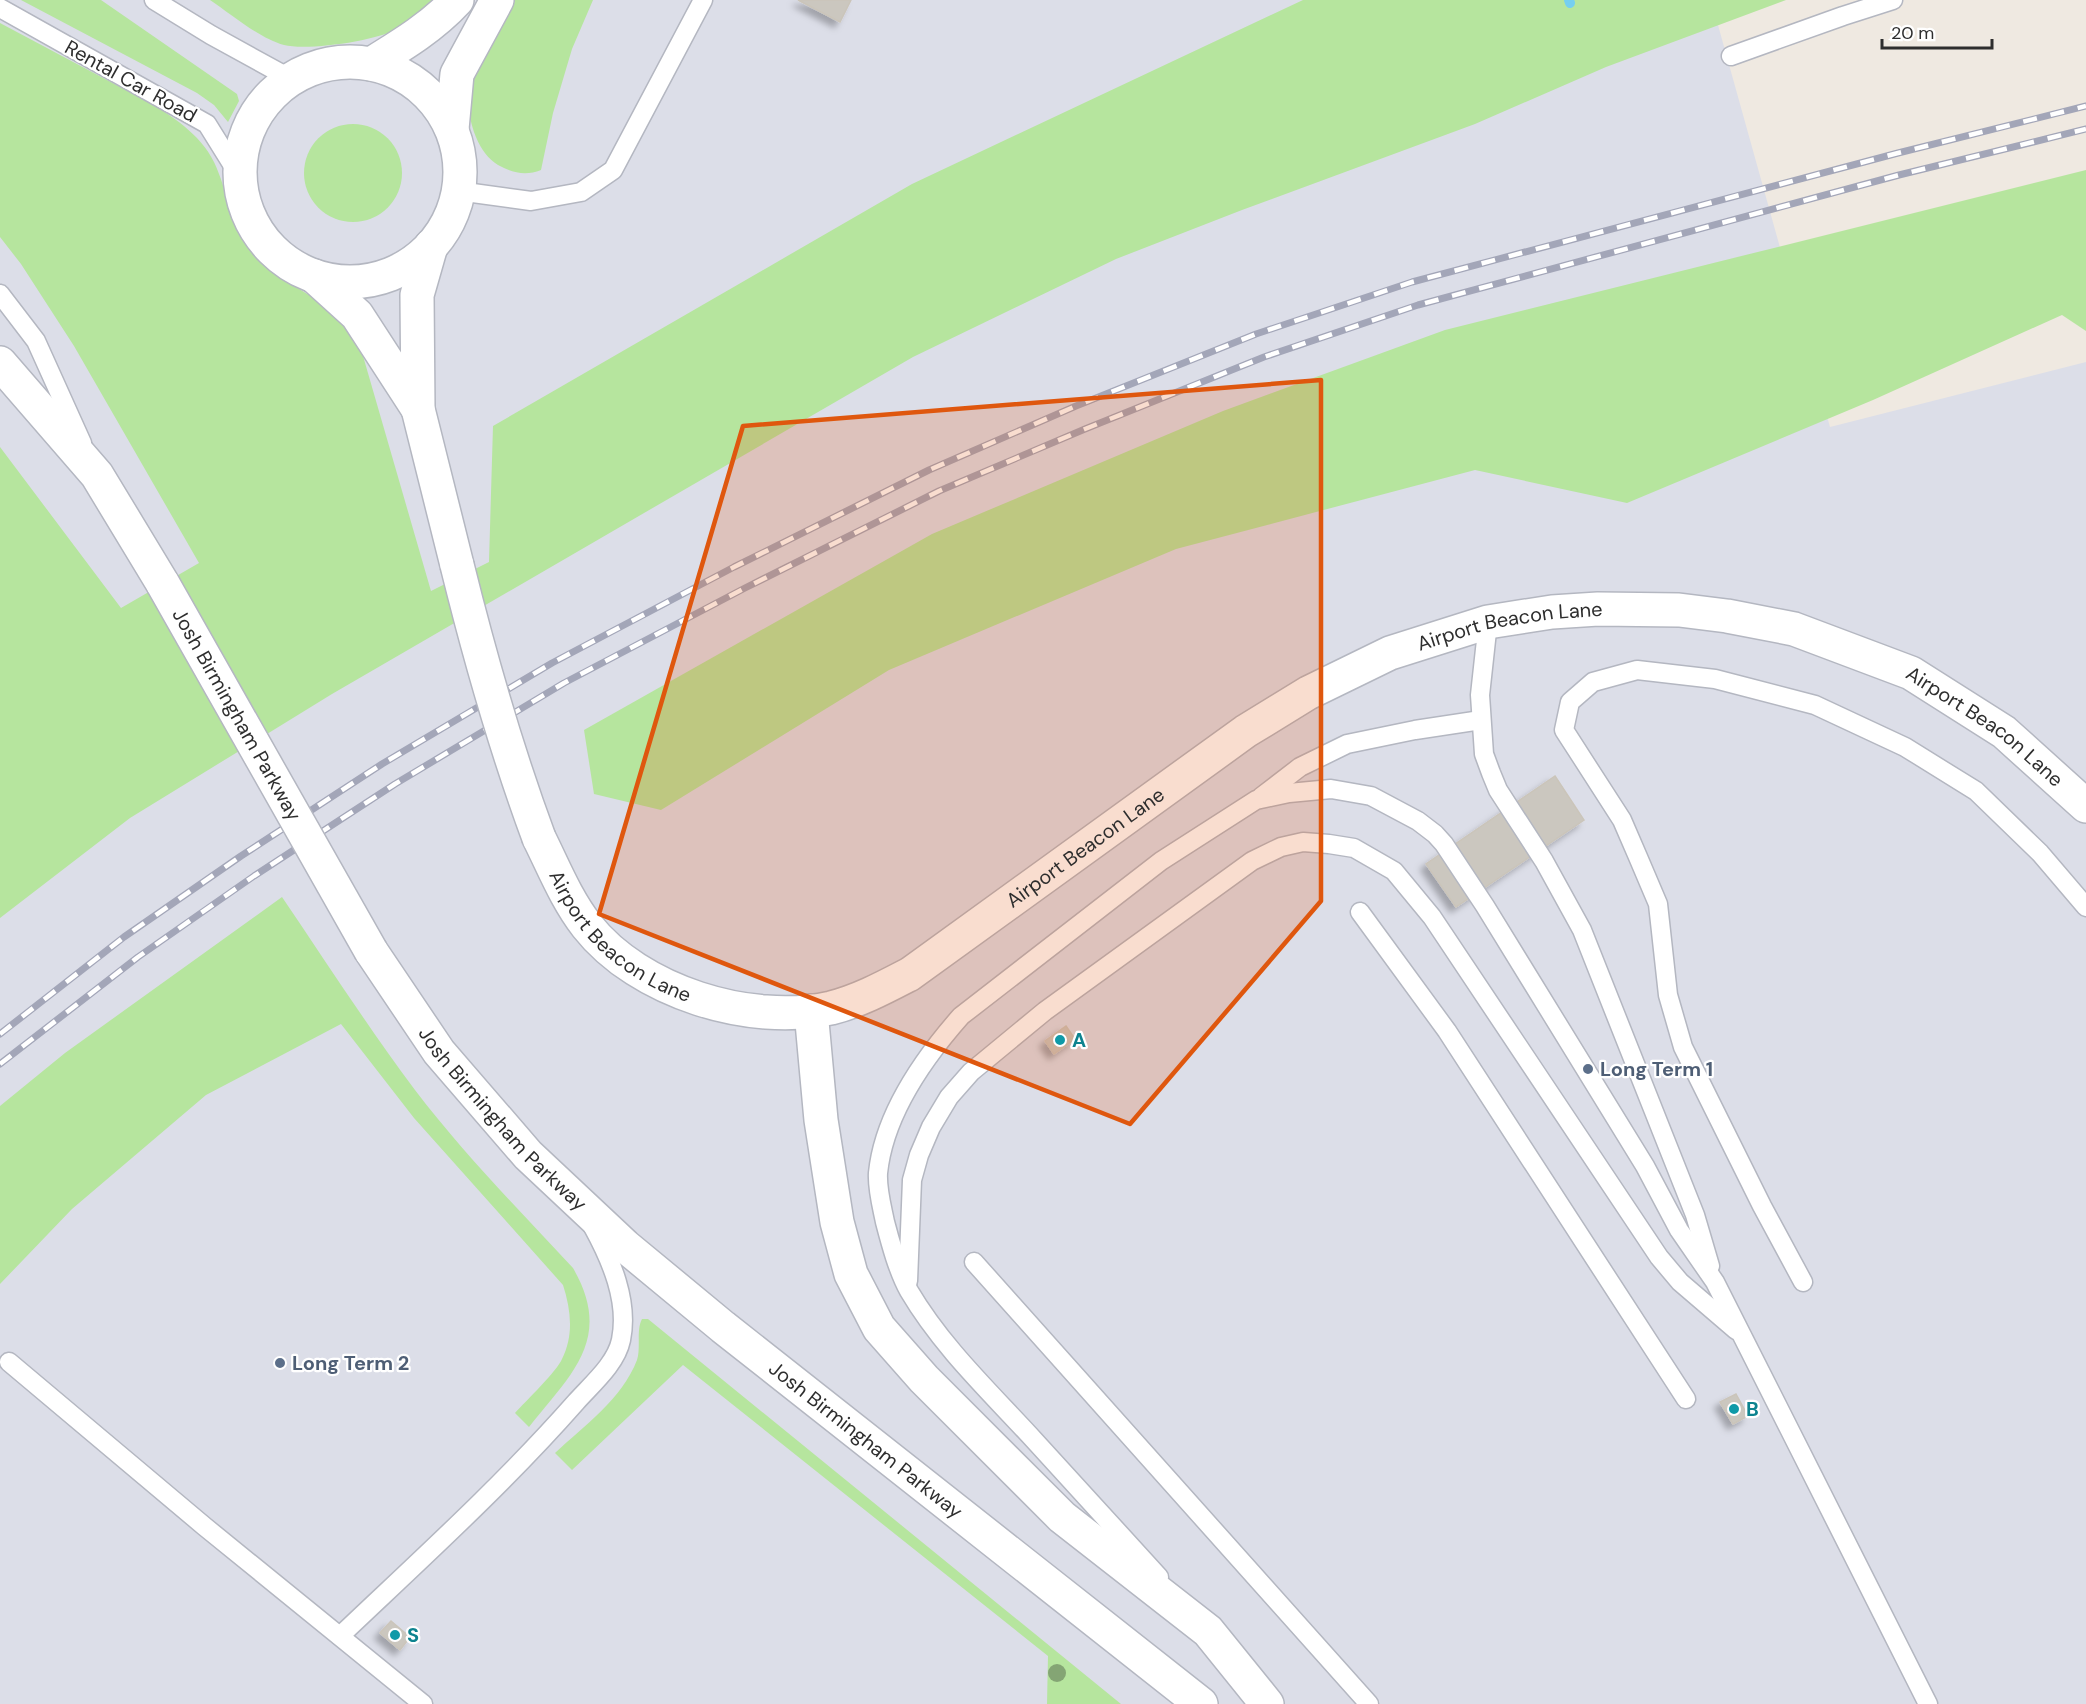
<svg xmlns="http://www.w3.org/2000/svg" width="2086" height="1704" font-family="'DM Sans',sans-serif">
<defs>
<filter id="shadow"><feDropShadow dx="-5.5" dy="5.5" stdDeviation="3" flood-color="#0004"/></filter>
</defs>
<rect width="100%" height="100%" fill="#efe9e1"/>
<!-- airport -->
<path fill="#dcdee8" d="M0 0H1711L1830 427 2086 362V1704H0Z"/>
<!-- green -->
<g fill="#b6e59e">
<path d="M21 0H101L237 94 239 101 228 122 214 105 197 93Z"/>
<path d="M210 0H434L430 5C419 13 408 23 397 29 376 41 307 51 284 45 260 39 231 14 210 0Z"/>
<path d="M510 0H593L572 49 553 113 541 170C526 176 512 173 498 165 473 150 463 105 471 78 474 70 480 61 484 53 492 36 501 18 510 0Z"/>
<path d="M1303 0H1786L1606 67 1475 124 1242 210 1116 259 913 357 332 694 130 818 0 918V447L121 608 199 563 74 346 21 264 0 237V23L154 105C182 123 208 141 219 174 229 200 232 226 250 250 270 276 301 288 327 307 342 318 352 333 361 349L431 591 489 562 493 426 912 184Z"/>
<circle cx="353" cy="173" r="49"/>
<path d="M2086 170V331L2062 315 1873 400 1627 503 1475 470 1176 549 889 670 661 810 594 794 584 730 932 534 1223 411 1445 330Z"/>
<path d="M282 897C326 962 368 1027 415 1090 463 1153 519 1210 573 1268 614 1339 571 1374 529 1427L515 1413C526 1401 557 1371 562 1359 574 1335 571 1310 563 1285L414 1118 341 1024 206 1095 72 1209 0 1284V1106L65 1053Z"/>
<path d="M642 1319H648L1121 1704H1047L1048 1656 683 1365 572 1470 555 1453C584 1426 622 1399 637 1360 641 1348 636 1330 642 1319Z"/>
</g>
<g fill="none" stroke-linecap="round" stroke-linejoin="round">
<!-- stream -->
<path stroke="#75cff0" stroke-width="10" d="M1569 0 1570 3"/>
</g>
<!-- building -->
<g fill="#cbc7bf" stroke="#cbc5ba" stroke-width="1.5" filter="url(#shadow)">
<path d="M798 0H851L840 22Z"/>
<path d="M1555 776 1584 820 1456 907 1426 864Z"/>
<path d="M1066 1026 1075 1039 1054 1054 1045 1041Z"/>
<path d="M1736 1394 1748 1416 1733 1424 1720 1402Z"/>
<path d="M391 1621 410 1637 400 1650 380 1633Z"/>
</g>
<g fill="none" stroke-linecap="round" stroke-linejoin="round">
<!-- service casing -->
<g stroke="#b4b7c1" stroke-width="21">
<g id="service">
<path d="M154 0 211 35 291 79"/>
<path d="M0 8 207 124 240 177"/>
<path d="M1731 56 1843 16 1893 0"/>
<path d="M458 191 531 201 581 192 613 170 703 0"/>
<path d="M0 294 36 341 82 443"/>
<path d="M1488 622 1480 695 1484 754 1491 773 1498 790 1544 861 1582 930 1695 1215 1710 1266"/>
<path d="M1261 797 1300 767 1347 744 1415 730 1481 720"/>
<path d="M1360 912 1447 1031 1686 1399"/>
<path d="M974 1262 1369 1704"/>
<path d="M908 1281 912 1180 919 1155 931 1127 949 1097 971 1072 1045 1011 1252 861 1281 847 1303 842 1329 844 1354 848 1394 871 1432 917 1659 1257 1680 1282 1736 1330"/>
<path d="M1803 1282 1762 1206 1683 1047 1668 995 1658 904 1638 857 1622 820 1564 730 1570 702 1593 682 1637 670 1715 679 1815 705 1905 747 1976 791 2040 853 2086 907"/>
<path d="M9 1362 204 1526 423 1704"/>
<path d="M1159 1577C1117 1531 1076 1486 1034 1440 990 1392 942 1347 909 1291 898 1271 891 1245 885 1222 882 1207 877 1189 878 1173 884 1114 923 1059 961 1016L1161 861 1256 800 1289 793 1331 789 1371 796 1418 821 1435 834 1444 844 1485 906 1645 1166 1679 1230 1715 1282 1928 1704"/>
<path d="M340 1636C420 1560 503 1485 576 1402 592 1384 616 1364 621 1340 629 1301 611 1260 593 1227"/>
</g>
</g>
<!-- minor casing -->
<g stroke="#b4b7c1" stroke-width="36">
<g id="minor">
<path d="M371 64C402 45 432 27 457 0"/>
<path d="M452 129 457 74 497 0"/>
</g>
</g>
<!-- tertiary casing -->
<g stroke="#b4b7c1" stroke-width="36">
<g id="tertiary">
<circle cx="350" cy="172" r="110"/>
<path d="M431 246 417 295 418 409 457 565"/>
<path d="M314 276 357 315 418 409"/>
<path id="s1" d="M539 838C554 868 566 899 587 926 639 992 750 1026 831 1008 859 1001 885 987 910 974L1246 731 1308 693 1390 653 1488 622 1552 612 1598 609 1679 610 1727 616 1794 629 1911 673 2004 732 2086 806"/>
</g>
</g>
<!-- secondary casing -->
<g stroke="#b4b7c1" stroke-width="36">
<g id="secondary">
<path d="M0 363 97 475 163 584"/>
<path id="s2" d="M371 951 439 1052 528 1155 625 1246 723 1327 1201 1704"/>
<path d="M811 1011 821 1120 837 1222 851 1274 879 1328 924 1379 1062 1517 1208 1631 1267 1704"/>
</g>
</g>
<!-- service -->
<use href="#service" stroke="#fff" stroke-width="18"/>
<!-- minor -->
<use href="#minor" stroke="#fff" stroke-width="33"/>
<!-- tertiary -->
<use href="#tertiary" stroke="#fff" stroke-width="33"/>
<!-- secondary -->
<use href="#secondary" stroke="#fff" stroke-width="33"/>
<!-- rail casing -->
<g stroke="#a3a6b8" stroke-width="7">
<g id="rail">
<path d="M0 1034 124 937 241 856 382 764 552 663 734 567 929 470 1076 406 1256 334 1412 282 1898 153 2086 106"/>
<path d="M0 1064 138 957 254 876 395 784 564 683 745 588 939 491 1085 429 1264 357 1418 305 1899 175 2086 129"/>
</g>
</g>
<!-- rail -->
<use href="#rail" stroke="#fff" stroke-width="4.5" stroke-dasharray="14" stroke-linecap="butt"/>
<!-- tertiary-bridge casing -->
<g stroke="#b4b7c1" stroke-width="36" stroke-linecap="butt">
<path id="tertiary-bridge" d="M457 565C480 658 506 749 539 838"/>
</g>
<!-- secondary-bridge casing -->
<g stroke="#b4b7c1" stroke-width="36" stroke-linecap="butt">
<g id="secondary-bridge">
<path id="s3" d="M163 584 371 951"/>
</g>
</g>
<!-- tertiary-bridge -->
<use href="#tertiary-bridge" stroke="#fff" stroke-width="33"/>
<!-- secondary-bridge -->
<use href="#secondary-bridge" stroke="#fff" stroke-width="33"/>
</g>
<!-- trees -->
<circle fill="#84a574" cx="1057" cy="1673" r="9"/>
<!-- marked area -->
<path fill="#df570e" fill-opacity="0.2" stroke="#df570e" stroke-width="4.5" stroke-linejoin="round" d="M1321 380V901L1130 1124 599 914 743 426Z"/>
<!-- markers -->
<g fill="#0f9aa8" stroke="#fff" stroke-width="2">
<circle cx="1060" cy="1040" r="6"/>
<circle cx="1734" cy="1409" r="6"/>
<circle cx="395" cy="1635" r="6"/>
</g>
<g fill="#5c6f8a" stroke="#fff" stroke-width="2">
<circle cx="1588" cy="1069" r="6"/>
<circle cx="280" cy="1363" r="6"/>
</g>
<g text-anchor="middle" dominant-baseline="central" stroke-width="4.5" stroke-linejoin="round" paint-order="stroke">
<!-- street labels -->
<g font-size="20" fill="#2e2e2e" stroke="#fff">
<text transform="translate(131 81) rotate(29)">Rental Car Road</text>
<text stroke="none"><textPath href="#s1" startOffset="1158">Airport Beacon Lane</textPath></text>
<text stroke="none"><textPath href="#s3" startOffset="150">Josh Birmingham Parkway</textPath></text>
<text stroke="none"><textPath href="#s1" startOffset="1662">Airport Beacon Lane</textPath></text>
<text stroke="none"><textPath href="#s1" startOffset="672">Airport Beacon Lane</textPath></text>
<text stroke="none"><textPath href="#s1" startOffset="132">Airport Beacon Lane</textPath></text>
<text stroke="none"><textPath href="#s2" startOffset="214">Josh Birmingham Parkway</textPath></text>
<text stroke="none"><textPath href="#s2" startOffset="700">Josh Birmingham Parkway</textPath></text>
</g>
<!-- culture labels -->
<g font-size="20" font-weight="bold" fill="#0d838f" stroke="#fff" text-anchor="start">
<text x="1072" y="1040">A</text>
<text x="1746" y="1409">B</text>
<text x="407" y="1635">S</text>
</g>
<!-- service labels -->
<g font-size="20" font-weight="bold" fill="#4e5e75" stroke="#fff" text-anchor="start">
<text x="1600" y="1069">Long Term 1</text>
<text x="292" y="1363">Long Term 2</text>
</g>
</g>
<!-- scale -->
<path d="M1882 39v9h110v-9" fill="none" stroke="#2e2e2e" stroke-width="3"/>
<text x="1891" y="39" font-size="18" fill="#2e2e2e" stroke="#ffffff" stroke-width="4.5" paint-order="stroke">20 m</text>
</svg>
